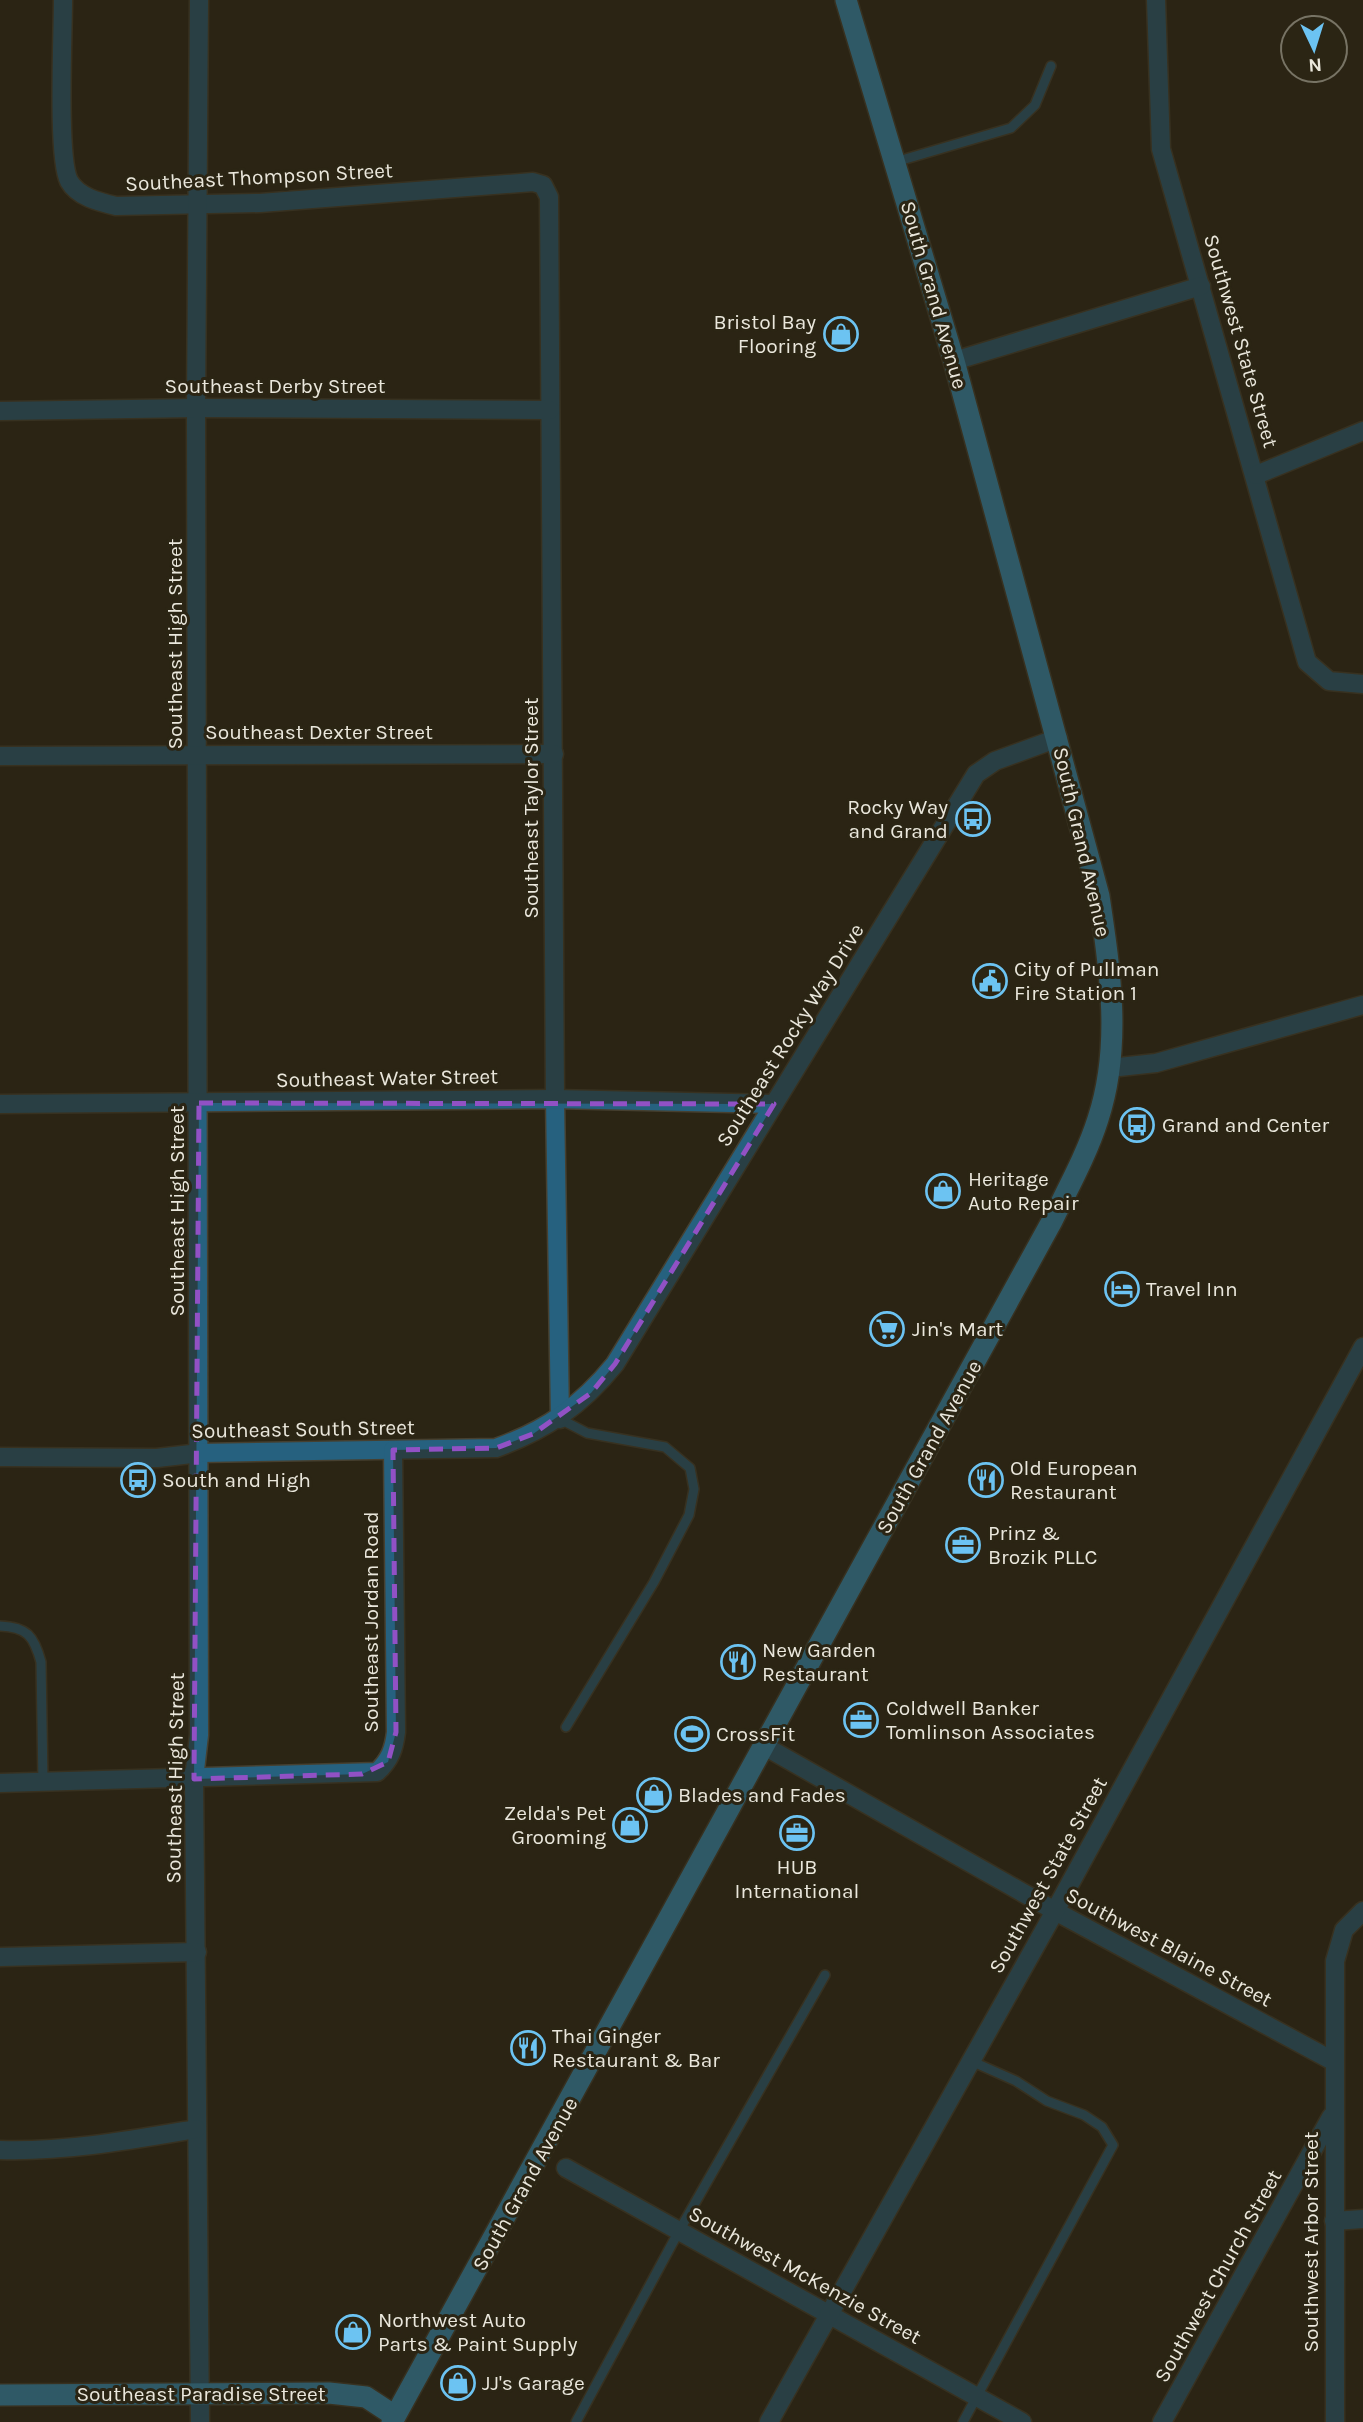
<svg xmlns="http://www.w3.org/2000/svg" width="1363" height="2422" font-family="Karla,sans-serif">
<rect width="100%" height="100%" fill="#2b2514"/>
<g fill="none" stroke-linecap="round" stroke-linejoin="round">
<!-- lane casing -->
<g stroke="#464030" stroke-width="12">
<g id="lane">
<path d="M895 162 1011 128 1035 105 1051 66"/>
<path d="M560 1419 587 1433 665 1447 690 1468 694 1489 689 1515 654 1582 566 1727"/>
<path d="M0 1626C27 1627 34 1636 41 1662L43 1782"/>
<path d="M576 2422 679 2231 825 1975"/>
<path d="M963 2422 1113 2145 1102 2127 1084 2115 1047 2101 1016 2081 971 2061"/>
</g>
</g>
<!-- street casing -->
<g stroke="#464030" stroke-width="21">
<g id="street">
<path d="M63 0C63 34 57 157 69 181 78 197 99 202 116 206L260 203 533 182 543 185 549 197 555 1099 560 1419"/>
<path d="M199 0 196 408 199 1735 194 1779 200 2422"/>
<path d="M1156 0 1161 149 1307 662 1329 681 1363 684"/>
<path d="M954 361 1201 286"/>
<path d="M0 411 196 408 550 410"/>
<path d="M1256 475 1363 431"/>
<path d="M0 756 554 754"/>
<path d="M1110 1068 1156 1063 1363 1005"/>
<path d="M0 1104 555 1099 774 1104"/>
<path d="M0 1457 157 1458 200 1453 496 1448C546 1430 581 1406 615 1364L976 774 995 761 1058 738"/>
<path d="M766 1747 1055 1911 1333 2061"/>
<path d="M0 1783 377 1772C390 1760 394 1749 396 1732L393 1450"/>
<path d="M0 1957 197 1952"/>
<path d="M0 2150C66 2152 131 2140 196 2129"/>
<path d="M566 2168 1022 2422"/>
<path d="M1334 2221 1363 2219"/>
<path d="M769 2422 1055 1911 1363 1347"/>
<path d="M1162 2422 1331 2117"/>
<path d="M1335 2422V1961L1344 1930 1363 1911"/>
</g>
</g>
<!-- primary casing -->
<g stroke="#464030" stroke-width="24">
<g id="primary">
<path d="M0 2395 329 2393 366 2397 395 2416"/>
<path d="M392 2422 1052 1221C1068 1188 1087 1154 1098 1119 1122 1046 1110 970 1099 896L954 361 846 0"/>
</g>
</g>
<!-- lane -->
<use href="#lane" stroke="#26617f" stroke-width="9"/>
<!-- street -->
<use href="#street" stroke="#26617f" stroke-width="18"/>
<!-- primary -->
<use href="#primary" stroke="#3499ca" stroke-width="21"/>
</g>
<!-- marked area -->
<path d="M0 0H1363V2422H0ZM199 1103 774 1104 615 1364 591 1393 533 1434 496 1448 393 1450 396 1732 388 1762 362 1774 194 1779Z" fill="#2b2514" fill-opacity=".55" fill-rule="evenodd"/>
<path fill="none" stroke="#9151c5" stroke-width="5" stroke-dasharray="14 9" stroke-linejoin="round" d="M199 1103 774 1104 615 1364 591 1393 533 1434 496 1448 393 1450 396 1732 388 1762 362 1774 194 1779Z"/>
<!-- icons -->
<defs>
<g id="shop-ring" transform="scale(1.75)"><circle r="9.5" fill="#2b2514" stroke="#6cc3f2" stroke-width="1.5"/><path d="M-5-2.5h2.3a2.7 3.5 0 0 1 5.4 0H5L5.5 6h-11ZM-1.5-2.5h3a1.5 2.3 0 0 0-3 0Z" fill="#6cc3f2"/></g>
<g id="bus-ring" transform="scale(1.75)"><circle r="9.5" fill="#2b2514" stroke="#6cc3f2" stroke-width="1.5"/><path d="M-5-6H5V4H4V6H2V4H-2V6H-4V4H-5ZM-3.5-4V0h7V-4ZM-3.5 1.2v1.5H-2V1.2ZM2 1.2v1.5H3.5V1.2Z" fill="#6cc3f2"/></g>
<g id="civic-ring" transform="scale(1.75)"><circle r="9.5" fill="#2b2514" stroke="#6cc3f2" stroke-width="1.5"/><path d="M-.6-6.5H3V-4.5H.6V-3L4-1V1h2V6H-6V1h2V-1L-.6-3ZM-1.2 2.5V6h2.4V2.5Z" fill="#6cc3f2"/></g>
<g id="hotel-ring" transform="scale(1.75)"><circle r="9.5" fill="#2b2514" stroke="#6cc3f2" stroke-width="1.5"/><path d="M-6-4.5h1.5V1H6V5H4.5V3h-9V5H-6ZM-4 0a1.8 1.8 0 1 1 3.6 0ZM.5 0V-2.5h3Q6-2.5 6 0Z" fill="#6cc3f2"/></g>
<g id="supermarket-ring" transform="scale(1.75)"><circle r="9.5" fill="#2b2514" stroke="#6cc3f2" stroke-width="1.5"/><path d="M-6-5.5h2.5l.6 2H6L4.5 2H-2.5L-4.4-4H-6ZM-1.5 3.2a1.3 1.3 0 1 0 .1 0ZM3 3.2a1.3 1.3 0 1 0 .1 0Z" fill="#6cc3f2"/></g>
<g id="restaurant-ring" transform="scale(1.75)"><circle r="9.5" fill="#2b2514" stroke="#6cc3f2" stroke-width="1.5"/><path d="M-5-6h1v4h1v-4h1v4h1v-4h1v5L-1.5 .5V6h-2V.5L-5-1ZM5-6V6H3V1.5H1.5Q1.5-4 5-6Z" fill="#6cc3f2"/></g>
<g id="office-ring" transform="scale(1.75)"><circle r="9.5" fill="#2b2514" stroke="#6cc3f2" stroke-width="1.5"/><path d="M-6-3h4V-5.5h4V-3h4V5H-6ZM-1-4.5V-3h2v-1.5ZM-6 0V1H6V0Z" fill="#6cc3f2"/></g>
<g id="stadium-ring" transform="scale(1.75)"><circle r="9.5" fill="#2b2514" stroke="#6cc3f2" stroke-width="1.5"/><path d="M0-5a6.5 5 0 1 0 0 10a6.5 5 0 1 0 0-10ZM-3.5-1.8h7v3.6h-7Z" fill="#6cc3f2"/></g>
</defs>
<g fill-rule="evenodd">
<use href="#shop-ring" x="841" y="334"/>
<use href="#bus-ring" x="973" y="819"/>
<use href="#civic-ring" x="990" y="981"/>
<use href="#bus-ring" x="1137" y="1125"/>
<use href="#shop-ring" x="943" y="1191"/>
<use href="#hotel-ring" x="1122" y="1289"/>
<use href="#supermarket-ring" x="887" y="1329"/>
<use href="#bus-ring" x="138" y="1480"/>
<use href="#restaurant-ring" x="986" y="1480"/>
<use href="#office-ring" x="963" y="1545"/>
<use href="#restaurant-ring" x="738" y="1662"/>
<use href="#office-ring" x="861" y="1720"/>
<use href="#stadium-ring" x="692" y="1734"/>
<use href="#shop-ring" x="654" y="1795"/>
<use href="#shop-ring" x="630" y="1825"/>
<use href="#office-ring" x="797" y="1833"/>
<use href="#restaurant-ring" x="528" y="2048"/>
<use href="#shop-ring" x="353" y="2332"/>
<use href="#shop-ring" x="458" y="2383"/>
</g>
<g text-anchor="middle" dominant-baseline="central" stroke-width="6" stroke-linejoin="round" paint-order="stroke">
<!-- street labels -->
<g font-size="21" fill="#eae7dc" stroke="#2b2514">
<text transform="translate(259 177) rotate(-3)">Southeast Thompson Street</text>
<text transform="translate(934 295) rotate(74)">South Grand Avenue</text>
<text transform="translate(1241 341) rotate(74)">Southwest State Street</text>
<text x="275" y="386">Southeast Derby Street</text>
<text transform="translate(175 644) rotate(-90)">Southeast High Street</text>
<text x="319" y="732">Southeast Dexter Street</text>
<text transform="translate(531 808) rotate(-90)">Southeast Taylor Street</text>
<text transform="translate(1082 842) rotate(77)">South Grand Avenue</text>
<text transform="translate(790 1035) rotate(-58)">Southeast Rocky Way Drive</text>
<text transform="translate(387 1078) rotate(-1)">Southeast Water Street</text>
<text transform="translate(177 1211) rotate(-90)">Southeast High Street</text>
<text transform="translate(303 1429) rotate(-1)">Southeast South Street</text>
<text transform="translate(929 1447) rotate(-61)">South Grand Avenue</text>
<text transform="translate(371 1622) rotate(-90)">Southeast Jordan Road</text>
<text transform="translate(175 1778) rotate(-89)">Southeast High Street</text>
<text transform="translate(1048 1875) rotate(-61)">Southwest State Street</text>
<text transform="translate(1169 1947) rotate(28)">Southwest Blaine Street</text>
<text transform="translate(525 2184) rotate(-61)">South Grand Avenue</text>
<text transform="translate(1311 2242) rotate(-90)">Southwest Arbor Street</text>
<text transform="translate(805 2275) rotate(29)">Southwest McKenzie Street</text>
<text transform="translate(1218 2276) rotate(-61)">Southwest Church Street</text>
<text x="201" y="2394">Southeast Paradise Street</text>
</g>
<!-- poi labels -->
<g font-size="21" fill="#eae7dc" stroke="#2b2514" text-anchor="start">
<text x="816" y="322" text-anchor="end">Bristol Bay<tspan x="816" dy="24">Flooring</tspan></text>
<text x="948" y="807" text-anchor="end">Rocky Way<tspan x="948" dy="24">and Grand</tspan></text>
<text x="1014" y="969">City of Pullman<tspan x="1014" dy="24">Fire Station 1</tspan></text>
<text x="1162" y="1125">Grand and Center</text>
<text x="968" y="1179">Heritage<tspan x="968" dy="24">Auto Repair</tspan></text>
<text x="1146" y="1289">Travel Inn</text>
<text x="912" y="1329">Jin's Mart</text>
<text x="1010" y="1468">Old European<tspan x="1010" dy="24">Restaurant</tspan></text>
<text x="162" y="1480">South and High</text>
<text x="988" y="1533">Prinz &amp;<tspan x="988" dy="24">Brozik PLLC</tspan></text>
<text x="762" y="1650">New Garden<tspan x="762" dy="24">Restaurant</tspan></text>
<text x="886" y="1708">Coldwell Banker<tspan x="886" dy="24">Tomlinson Associates</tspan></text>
<text x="716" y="1734">CrossFit</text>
<text x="678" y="1795">Blades and Fades</text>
<text x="606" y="1813" text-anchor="end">Zelda's Pet<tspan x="606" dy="24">Grooming</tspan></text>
<text x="797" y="1867" text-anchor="middle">HUB<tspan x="797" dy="24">International</tspan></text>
<text x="552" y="2036">Thai Ginger<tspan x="552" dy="24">Restaurant &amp; Bar</tspan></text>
<text x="378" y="2320">Northwest Auto<tspan x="378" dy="24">Parts &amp; Paint Supply</tspan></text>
<text x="482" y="2383">JJ's Garage</text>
</g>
</g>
<!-- north arrow -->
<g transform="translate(1314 49) rotate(176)"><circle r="33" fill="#2b2514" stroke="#777364" stroke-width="2"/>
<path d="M0-5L12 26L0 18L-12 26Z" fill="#6cc3f2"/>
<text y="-10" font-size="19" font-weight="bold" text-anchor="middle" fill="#eae7dc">N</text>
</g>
</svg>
